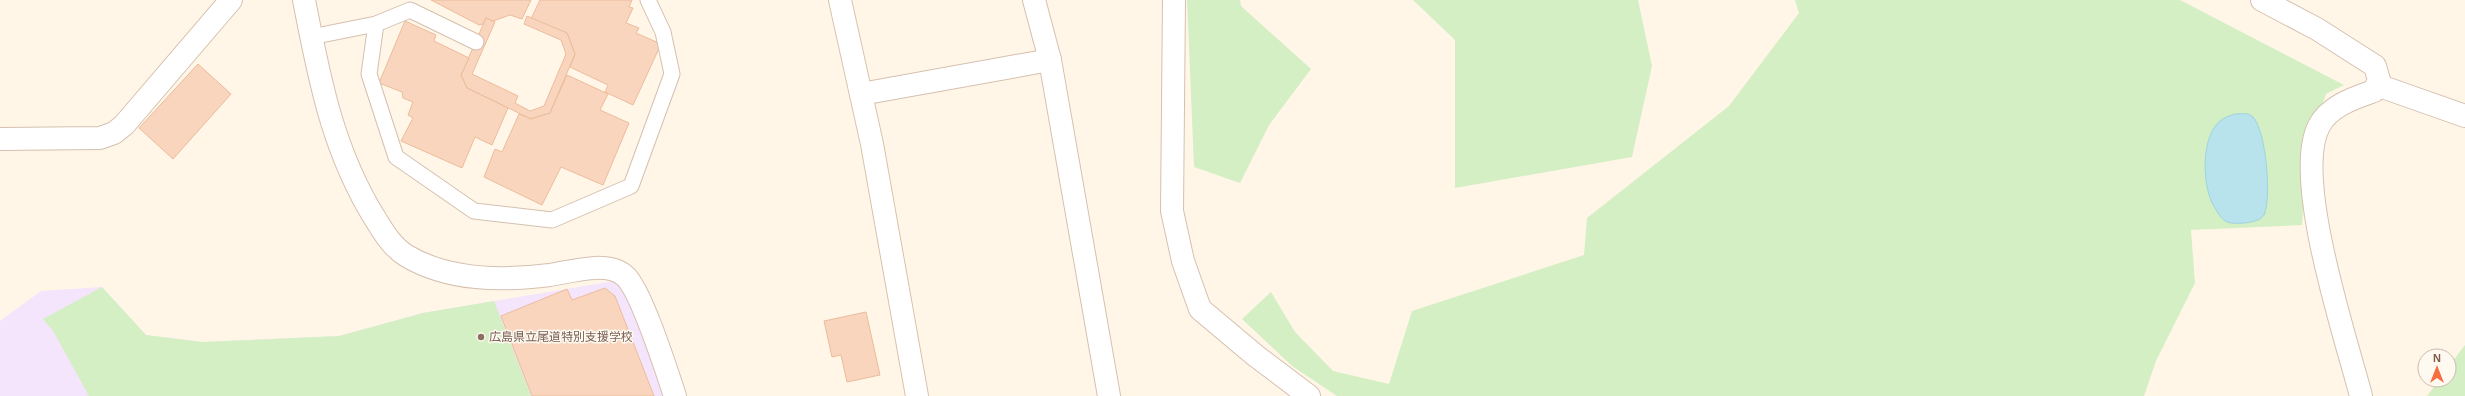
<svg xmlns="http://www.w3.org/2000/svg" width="2465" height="396" font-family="Arial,'Noto Sans JP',sans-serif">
<rect width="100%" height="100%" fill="#fff6e8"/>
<!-- education -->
<path fill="#f4e4fc" d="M614 281 629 296 666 396H0V321L41 291 102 287 146 335 202 342 339 336 423 313Z"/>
<!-- green -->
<g fill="#d4efc4">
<path d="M1187 0H1240L1241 6 1311 69 1269 125 1240 183 1194 167Z"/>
<path d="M1413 0H1638L1652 66 1632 157 1455 188V40Z"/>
<path d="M1795 0H2180L2344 85 2326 94 2308 146 2302 225 2191 230 2195 283 2156 361 2144 396H1337L1292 366 1242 319 1271 292 1295 332 1333 371 1389 384 1412 311 1584 255 1587 218 1729 106 1799 13Z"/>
<path d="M102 287 146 335 202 342 339 336 423 313 494 301 531 396H89L53 331 43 319Z"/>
<path d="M2465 345V396H2427L2439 380H2449V366Z"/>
</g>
<!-- water -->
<path fill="#b9e3ec" stroke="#9ed3df" d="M2235 114C2242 114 2248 112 2253 117 2266 130 2272 199 2264 215 2260 223 2235 225 2227 222 2221 219 2218 213 2215 208 2202 189 2201 141 2217 124 2222 118 2229 116 2235 114Z"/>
<!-- building -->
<g fill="#f8d5bc" stroke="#ecbc9b">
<path d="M431 0H531L522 19 510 15 493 21 486 18 483 24 479 25Z"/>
<path d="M540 0H632L629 7 633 8 626 23 639 28 636 33 661 44 633 105 605 92 608 85 570 67 575 54 567 33 531 19Z"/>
<path d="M527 16 567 33 575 54 550 113 531 119 467 88 461 75 486 18 495 22 472 74 518 96 515 103 530 111 544 106 566 54 561 40 524 24Z"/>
<path d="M405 21 436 35 434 41 469 58 461 75 467 88 508 108 492 145 475 137 462 168 401 141 413 118 408 115 413 102 403 98 402 92 379 83Z"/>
<path d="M198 64 231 94 173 159 139 128Z"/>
<path d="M567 75 608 94 600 110 629 123 603 185 561 167 542 205 484 177 495 149 502 152 519 114 531 119 550 113Z"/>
<path d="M605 288 615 296 654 396H532L501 316 567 289 572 300Z"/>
<path d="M866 312 880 375 847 382 841 355 832 357 824 321Z"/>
</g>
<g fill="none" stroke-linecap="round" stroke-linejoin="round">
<!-- lane casing -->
<g stroke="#d5c0af" stroke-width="17">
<g id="lane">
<path d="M376 24 369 74 396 157 474 211 552 220 631 186 672 74 663 32 648 0"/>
<path d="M311 37 376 24 410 10 476 42"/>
</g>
</g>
<!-- street casing -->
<g stroke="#d5c0af" stroke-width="24">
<g id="street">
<path d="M304 0C319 78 333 152 376 220 384 233 393 248 407 256 449 281 502 281 550 275 570 272 607 260 625 276 641 290 667 372 675 396"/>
<path d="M1034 0 1050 60 1109 396"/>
<path d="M1174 0 1172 211 1183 261 1200 309 1256 356 1309 396"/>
<path d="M2262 0 2317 29 2375 66 2379 80 2374 91C2354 98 2329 106 2319 126 2292 177 2346 338 2361 396"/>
<path d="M2377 85 2465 116"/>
<path d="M861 94 1050 60"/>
<path d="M0 139 100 138 114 133 124 125 231 0"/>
</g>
</g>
<!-- secondary casing -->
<g stroke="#d9c1ab" stroke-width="24">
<path id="secondary" d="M840 0 872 144 917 396"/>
</g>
<!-- lane -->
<use href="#lane" stroke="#fff" stroke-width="15"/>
<!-- street -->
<use href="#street" stroke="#fff" stroke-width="22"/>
<!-- secondary -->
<use href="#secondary" stroke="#fff" stroke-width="22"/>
</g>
<!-- markers -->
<circle fill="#8d6e63" stroke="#fffaf1" stroke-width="1.5" cx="481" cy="337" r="4"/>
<g text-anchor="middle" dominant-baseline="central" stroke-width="3" stroke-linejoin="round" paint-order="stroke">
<!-- education labels -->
<g font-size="12" fill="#785e54" stroke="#fffaf1" text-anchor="start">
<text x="489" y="337">広島県立尾道特別支援学校</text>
</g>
</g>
<!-- north arrow -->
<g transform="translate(2437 368)"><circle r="19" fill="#fffaf1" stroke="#cbbbad"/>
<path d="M0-3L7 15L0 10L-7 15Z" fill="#f66d40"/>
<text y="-6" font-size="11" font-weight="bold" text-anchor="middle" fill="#7d5c48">N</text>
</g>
</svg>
